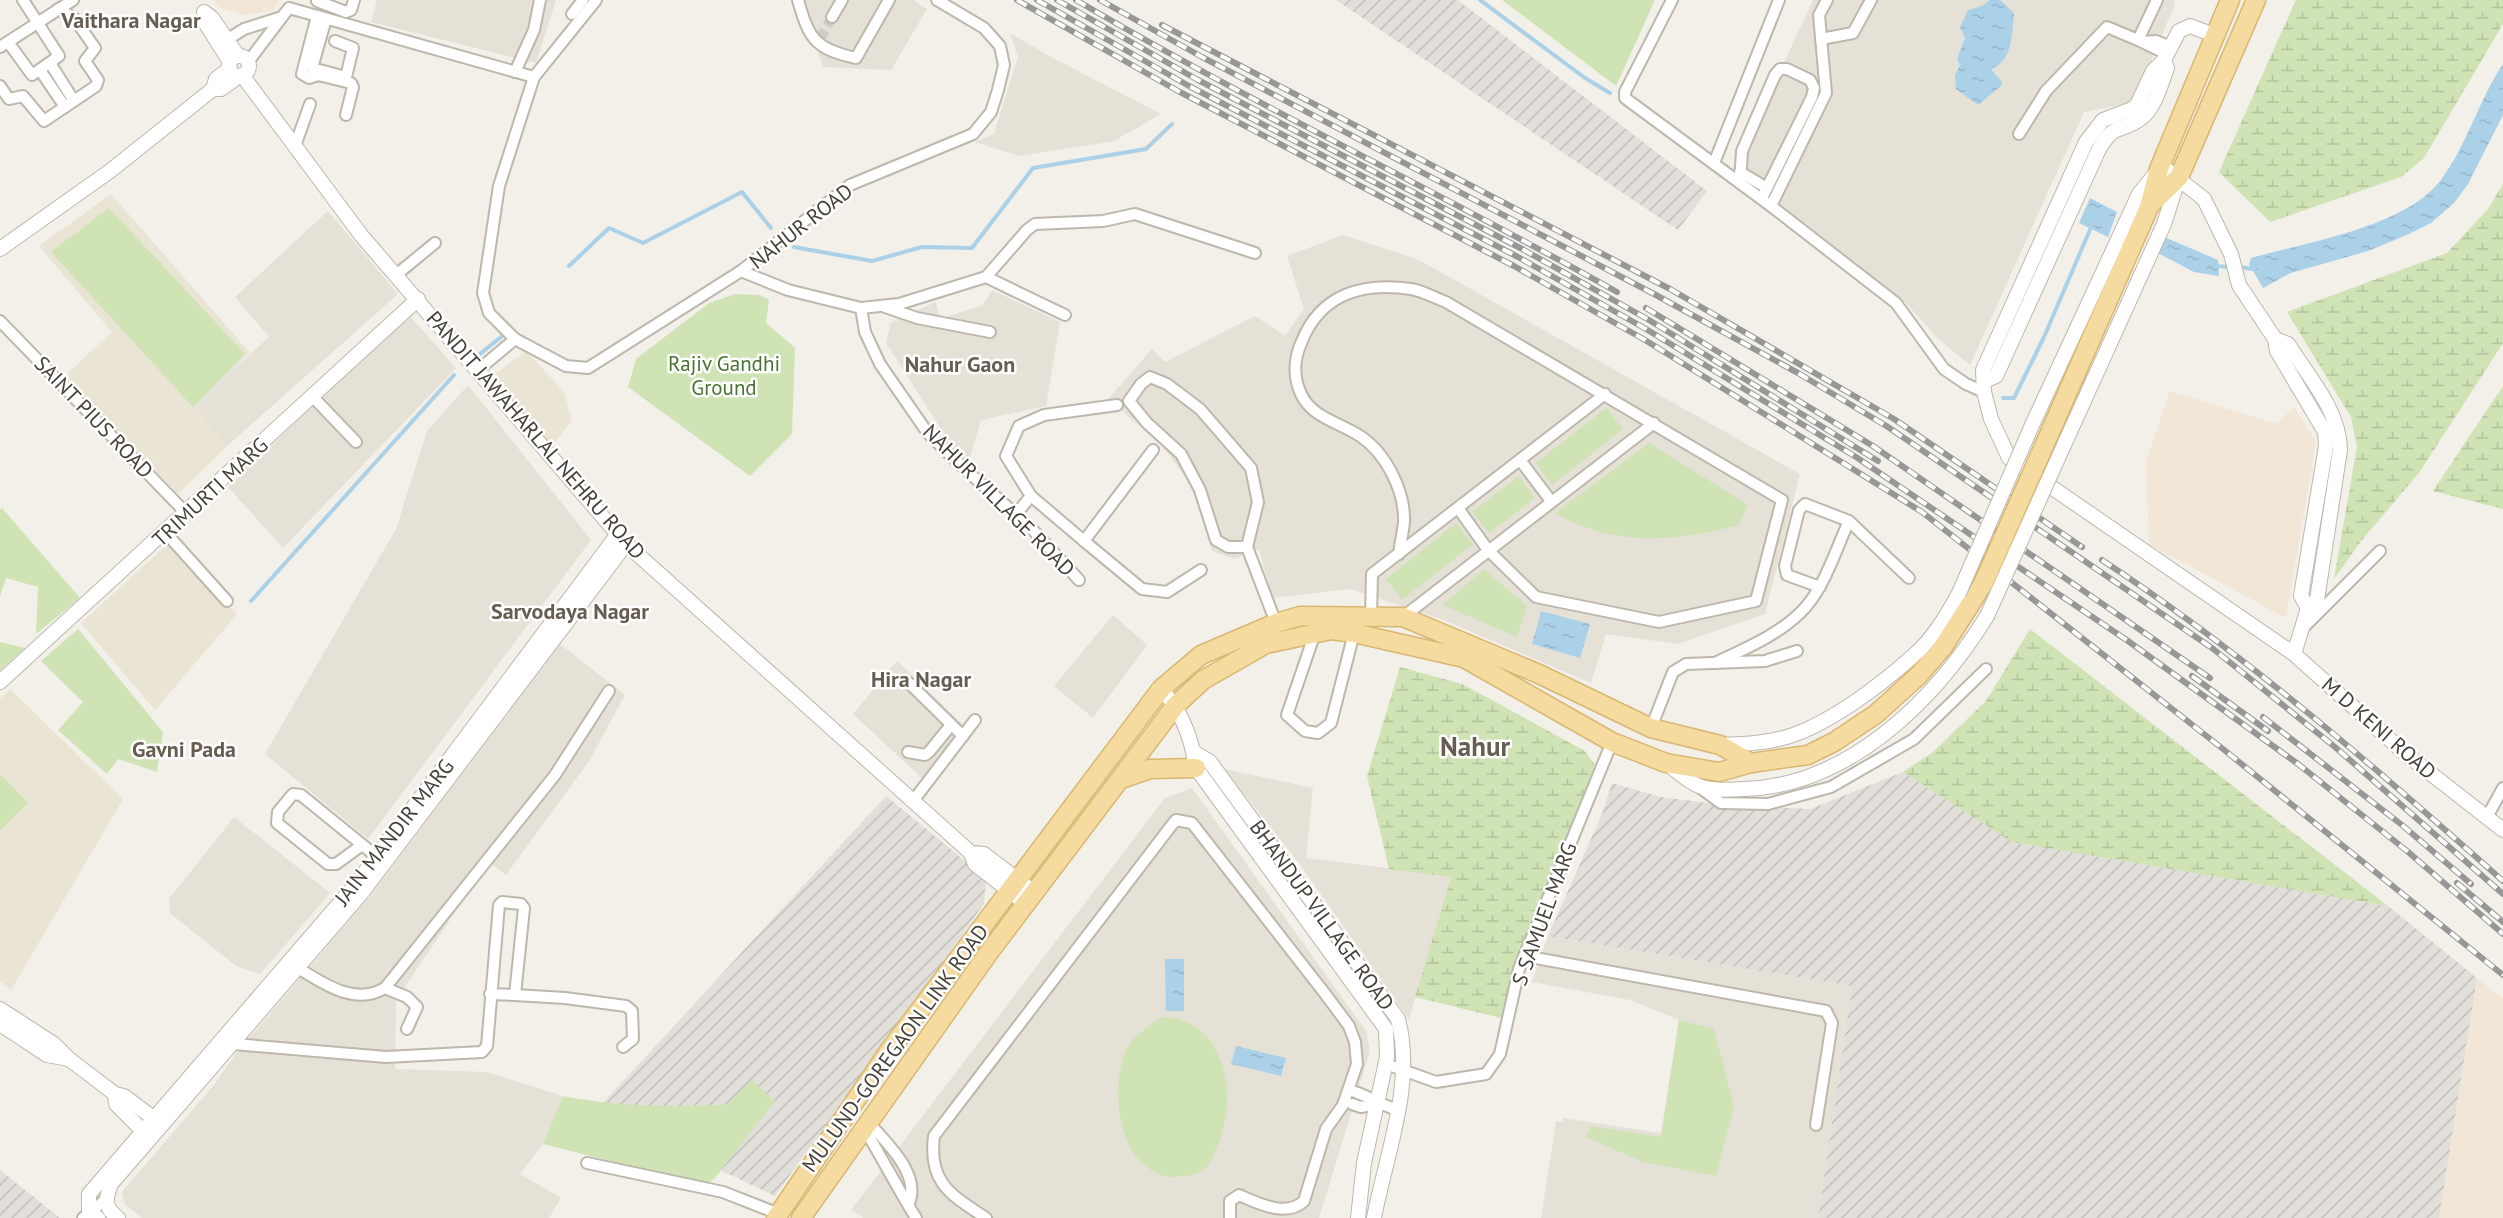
<svg xmlns="http://www.w3.org/2000/svg" width="2503" height="1218" font-family="'PT Sans',sans-serif">
<defs>
<pattern id="industrial-furrows" width="10" height="10" patternUnits="userSpaceOnUse" patternTransform="scale(1.5)"><rect width="10" height="10" fill="#e2deda"/><path d="M-1 1l2-2M0 10L10 0M9 11l2-2" fill="none" stroke="#c3c0bc"/></pattern>
<pattern id="wetland-marsh" width="20" height="14" patternUnits="userSpaceOnUse" patternTransform="scale(1.5)"><rect width="20" height="14" fill="#cfe3b5"/><path d="M1 5h8M5 5V1M11 12h8M15 12V8" fill="none" stroke="#b3c49c"/></pattern>
<pattern id="water-ripples" width="26" height="14" patternUnits="userSpaceOnUse" patternTransform="scale(1.5)"><rect width="26" height="14" fill="#abd1e9"/><path d="M2 4q2-2 4 0t4 0M15 11q2-2 4 0t4 0" fill="none" stroke="#94b4c9"/></pattern>
</defs>
<rect width="100%" height="100%" fill="#f3efe9"/>
<!-- residential -->
<g fill="#e6e1d7">
<path d="M377 0H556L536 63 371 22Z"/>
<path d="M801 0H913L927 9 891 70 823 67Z"/>
<path d="M1813 0H2174L2175 4 2133 103 2084 112 1970 365 1937 338 1907 304 1735 168Z"/>
<path d="M1010 33 1051 57 1161 114 1114 141 1020 156 974 142 994 134 1018 57Z"/>
<path d="M328 211 398 294 227 446 193 407 269 337 235 297Z"/>
<path d="M1343 235 1419 260 1800 474 1765 614 1678 644 1606 634 1591 683 1444 620 1350 589 1272 598 1259 549 1235 559 1212 551 1191 485 1162 445 1108 399 1152 349 1165 362 1255 316 1285 336 1304 309 1287 256Z"/>
<path d="M992 290 1060 322 1046 406 981 420 968 464 952 446 886 343 891 322 936 302 940 319 983 305Z"/>
<path d="M408 314 456 368 283 548 228 487Z"/>
<path d="M468 385 591 540 368 839 265 754 396 529 427 431Z"/>
<path d="M1113 615 1147 645 1093 718 1054 686Z"/>
<path d="M560 644 625 695 589 761 506 875 489 862 396 1000 395 1069 486 1072 563 1096 543 1144 520 1174 561 1198 549 1218H142L125 1205 122 1192 214 1085 237 1052 367 900Z"/>
<path d="M897 661 963 725 923 779 853 714Z"/>
<path d="M1224 769 1313 788 1306 858 1451 876 1409 1019 1299 863Z"/>
<path d="M1192 788 1366 1031 1370 1051 1319 1218H864L851 1210 1165 798Z"/>
<path d="M234 817 330 893 260 974 236 966 170 913 169 899Z"/>
<path d="M1548 936 1852 986 1818 1218H1541L1556 1121 1562 1122 1563 1118 1661 1133 1679 1020 1630 1000 1532 982Z"/>
</g>
<!-- commercial -->
<g fill="#f2e6d6">
<path d="M215 0H279L273 11 242 15 217 6Z"/>
<path d="M2170 391 2276 424 2294 407 2316 442 2286 618 2149 544 2146 461Z"/>
<path d="M2477 978 2503 999V1218H2439Z"/>
</g>
<!-- industrial -->
<g fill="url(#industrial-furrows)">
<path d="M1336 0H1458L1707 191 1678 230Z"/>
<path d="M1903 772 2013 842 2388 906 2477 978 2439 1218H1818L1852 986 1548 936 1602 814 1612 783 1661 797 1724 805 1810 809Z"/>
<path d="M886 796 986 878 984 904 775 1196 720 1170 774 1101 752 1081 728 1104 672 1107 602 1104Z"/>
<path d="M0 1170 60 1218H0Z"/>
</g>
<!-- education -->
<g fill="#eae4d4">
<path d="M111 194 250 353 194 407 227 446 178 494 65 376 112 332 39 246Z"/>
<path d="M526 351 564 392 572 420 552 446 491 377Z"/>
<path d="M171 541 237 614 155 710 81 623Z"/>
<path d="M10 689 123 799 11 990 0 981V699Z"/>
</g>
<!-- wetland -->
<g fill="url(#wetland-marsh)">
<path d="M2296 0H2503V24L2424 158 2401 177 2270 222 2219 172Z"/>
<path d="M2503 184V343L2419 473 2361 541 2334 579 2357 447 2351 417 2287 312 2447 253 2488 209Z"/>
<path d="M2503 386V509L2433 491Z"/>
<path d="M2030 629 2388 906 2012 842 1903 772 1933 752 1986 701Z"/>
<path d="M1400 667 1462 684 1585 751 1595 765 1518 959 1505 1019 1415 997 1451 877 1389 869 1367 776Z"/>
</g>
<!-- park -->
<g fill="#cfe3b5">
<path d="M1502 0H1655L1616 86Z"/>
<path d="M109 208 245 354 193 407 51 252Z"/>
<path d="M735 294 760 295 769 300 766 323 795 348 792 434 750 476 628 387 636 359 709 303Z"/>
<path d="M1606 408 1623 429 1552 485 1536 463Z"/>
<path d="M1649 443 1748 505 1738 525C1677 542 1611 547 1555 513Z"/>
<path d="M1519 476 1535 498 1489 533 1472 512Z"/>
<path d="M2 508 80 598 36 634 38 587 6 578 0 597V510Z"/>
<path d="M1456 523 1473 544 1402 600 1386 579Z"/>
<path d="M1484 569 1527 606 1517 637 1443 605Z"/>
<path d="M78 629 163 732 157 772 118 759 107 774 58 730 83 702 41 661Z"/>
<path d="M0 642 25 648 0 671Z"/>
<path d="M0 774 28 803 0 831Z"/>
<path d="M1162 1017C1224 1018 1238 1093 1220 1140 1216 1150 1211 1165 1202 1171 1193 1176 1185 1176 1175 1177 1159 1177 1146 1169 1136 1156 1116 1132 1112 1075 1128 1047 1135 1034 1150 1025 1162 1017Z"/>
<path d="M1679 1020 1714 1029 1734 1107 1716 1176 1643 1162 1586 1137 1591 1126 1661 1137Z"/>
<path d="M752 1080 775 1101 714 1179 705 1185 543 1144 563 1096C618 1107 672 1107 728 1104Z"/>
</g>
<!-- water -->
<g fill="url(#water-ripples)">
<path d="M1990 0H2000L2014 13C2012 32 2013 62 1991 69L2002 82 2001 86 1978 105 1956 89 1955 75 1960 65 1957 59 1965 38 1960 27 1968 10 1982 6Z"/>
<path d="M2503 64V115L2468 184 2454 203 2431 223 2409 234 2368 251 2291 273 2263 288 2249 264 2251 258C2304 243 2405 227 2440 181 2467 146 2478 101 2503 64Z"/>
<path d="M2090 198 2117 212 2108 237 2079 223Z"/>
<path d="M2155 233 2218 260 2219 276 2194 272 2148 248Z"/>
<path d="M1541 611 1590 624 1580 658 1532 644Z"/>
<path d="M1165 959H1184V1011H1166Z"/>
<path d="M1236 1046 1286 1058 1281 1076 1231 1064Z"/>
</g>
<g fill="none" stroke-linecap="round" stroke-linejoin="round">
<!-- stream -->
<g stroke="#abd1e9" stroke-width="4">
<path d="M1480 0 1585 78 1610 93"/>
<path d="M794 247 872 261 922 247 972 248 1033 168 1146 149 1172 124"/>
<path d="M569 266 609 228 643 243 742 192 771 228"/>
<path d="M2214 266 2230 267"/>
<path d="M2238 267 2254 269"/>
<path d="M475 358 506 333"/>
<path d="M2003 398H2014L2044 337 2092 225"/>
<path d="M251 601 454 375"/>
</g>
<!-- minor-tunnel -->
<path stroke="#d0ccc6" stroke-width="10" stroke-dasharray="10 5" stroke-linecap="butt" d="M820 39 832 17"/>
<!-- minor casing -->
<g stroke="#bdb7ac" stroke-width="14">
<g id="minor">
<path d="M596 0 534 77 499 186 483 293 489 313 515 339 566 366 588 368 741 271 850 185 973 134 991 112 998 90 1004 65 1000 46 984 28 937 0"/>
<path d="M798 0C809 39 815 49 856 58L889 0"/>
<path d="M1672 0 1625 92V98L1771 206 1896 303 1944 369 1966 384 1984 392"/>
<path d="M2157 0 2138 40 2167 54"/>
<path d="M317 1 346 12 351 10 354 0"/>
<path d="M572 14 583 0"/>
<path d="M317 16 302 74 309 78 318 75 351 83 353 87 346 115"/>
<path d="M282 17 289 8 534 77"/>
<path d="M832 17 842 0"/>
<path d="M326 19 312 68 346 77 353 48 335 41"/>
<path d="M1821 39 1853 33 1871 0"/>
<path d="M8 42 32 75 59 56 23 0"/>
<path d="M2143 42 2156 41 2171 47"/>
<path d="M222 43 244 29 282 17 248 62"/>
<path d="M0 47 73 0"/>
<path d="M50 63 74 101"/>
<path d="M40 70 65 107"/>
<path d="M515 72 534 30 540 0"/>
<path d="M0 86 9 99 23 96 44 121 96 86 98 80 85 61 95 48 74 18 58 9"/>
<path d="M2019 134 2046 91 2107 27 2138 40"/>
<path d="M295 146 310 104"/>
<path d="M1714 163 1779 0"/>
<path d="M1740 172 1767 188"/>
<path d="M1740 183 1742 151 1775 75 1780 69H1787L1810 80 1814 88 1812 97 1762 198"/>
<path d="M1771 206 1826 93 1819 15 1827 0"/>
<path d="M741 271 788 290 861 308 865 332 880 364 927 432 956 461 1032 529 1079 580"/>
<path d="M396 275 435 243"/>
<path d="M986 277 1065 315"/>
<path d="M885 307 917 318 990 332"/>
<path d="M861 308 899 304 986 277 1027 230 1035 224 1103 221 1135 214 1255 253"/>
<path d="M0 321 187 514"/>
<path d="M477 371 515 339"/>
<path d="M313 397 356 442"/>
<path d="M1520 460 1551 501"/>
<path d="M1031 496 1084 541 1153 450"/>
<path d="M1016 514 1031 496 1006 456 1019 426 1044 415 1117 405"/>
<path d="M1849 521 1909 578"/>
<path d="M166 533 227 601"/>
<path d="M1084 541 1142 589 1167 592 1201 570"/>
<path d="M1247 547 1258 502 1251 468 1200 409 1167 384 1150 377 1141 384 1129 401 1147 423 1181 454 1200 490 1216 540 1228 547H1247L1276 623"/>
<path d="M1399 554C1400 544 1403 533 1404 522 1405 491 1386 453 1360 436 1339 422 1312 418 1301 394 1293 377 1294 358 1302 341 1321 294 1363 282 1411 289 1423 291 1435 298 1446 302L1782 500 1756 601 1659 622 1536 597 1488 550 1458 508"/>
<path d="M1371 617 1372 574 1605 394"/>
<path d="M1403 617 1654 423"/>
<path d="M2303 628 2380 551"/>
<path d="M1315 633 1287 715 1305 731 1318 733 1331 723 1354 633"/>
<path d="M1715 663C1744 649 1776 636 1799 614 1824 591 1835 551 1849 521L1805 504 1799 510 1785 566 1787 575 1820 587"/>
<path d="M909 683 963 736"/>
<path d="M1651 728 1673 672 1686 664 1765 661 1797 651"/>
<path d="M908 752 925 755 929 752 951 725"/>
<path d="M1702 789 1721 803 1768 804 1831 787 1914 739 1986 669"/>
<path d="M913 801 975 720"/>
<path d="M2487 817 2503 788"/>
<path d="M362 845 336 864H328L277 823 278 812 293 794 301 795 381 860"/>
<path d="M1524 956 1826 1011 1832 1023 1816 1125"/>
<path d="M298 968C324 984 355 1006 385 988L555 775 609 691"/>
<path d="M385 988 407 997 417 1007 407 1029"/>
<path d="M515 995 565 998 626 1006 632 1011 633 1039 623 1047"/>
<path d="M234 1044 386 1057 482 1052 487 1046 499 905 502 902 521 904 524 908 515 995 490 994"/>
<path d="M1386 1064 1436 1082 1486 1074 1500 1054 1519 969 1612 742"/>
<path d="M1355 1092C1370 1097 1382 1105 1397 1110"/>
<path d="M1352 1104 1361 1107 1377 1104"/>
<path d="M868 1122C886 1142 921 1174 909 1203"/>
<path d="M864 1128C882 1158 898 1189 916 1218"/>
<path d="M587 1163 723 1192 779 1214"/>
<path d="M83 1218 105 1200"/>
<path d="M986 1218C951 1195 928 1183 934 1136L1171 826 1176 820 1192 823 1326 995 1349 1026 1355 1042 1357 1064 1343 1105 1326 1129 1304 1201C1286 1218 1258 1203 1239 1195L1230 1201V1218"/>
</g>
</g>
<!-- tertiary casing -->
<g stroke="#bdb7ac" stroke-width="16">
<g id="tertiary">
<path d="M2214 35 2190 26 2179 31 2164 60 2153 71 2137 105 2132 109 2103 120 2086 142 1983 370 1984 392 1991 419 2009 458 2294 654 2407 755 2503 830"/>
<circle cx="239" cy="66" r="10"/>
<path d="M230 62 206 24 204 12 212 18 238 56"/>
<path d="M230 68 216 79 213 89H221L239 76"/>
<path d="M242 75 361 235 626 544 971 853 984 854 1035 893"/>
<path d="M2161 165 2204 199 2231 254 2239 285 2275 339 2277 351 2325 432 2326 446 2301 596 2308 608"/>
<path d="M0 249 110 171 213 89"/>
<path d="M2275 339 2288 344C2308 376 2340 411 2340 450L2317 600 2308 608 2294 654"/>
<path d="M1985 381 1996 376 2099 149C2116 121 2119 134 2140 119 2155 109 2161 84 2167 68L2164 60"/>
<path d="M2033 423 2139 194 2156 173"/>
<path d="M2064 445 2164 224 2179 177"/>
<path d="M0 682 418 299"/>
<path d="M1161 689C1181 710 1192 739 1196 768L1386 1029 1387 1057 1364 1163 1358 1218"/>
<path d="M1720 745C1745 744 1770 743 1793 735 1833 721 1882 684 1913 656 1933 639 1947 615 1959 593"/>
<path d="M1194 752 1210 762 1398 1019C1415 1084 1386 1154 1374 1218"/>
<path d="M1669 765C1678 772 1688 782 1699 786 1711 791 1731 790 1744 789 1849 786 1935 700 1987 616"/>
<path d="M971 853 975 864 1026 904"/>
<path d="M0 1009 54 1044 69 1059 115 1094 124 1096 161 1124"/>
<path d="M0 1024 47 1055 69 1059"/>
<path d="M115 1094 116 1104 148 1136"/>
<path d="M98 1218 89 1211V1194L356 884 618 534"/>
<path d="M118 1218C104 1207 105 1200 111 1184L360 895 626 544"/>
</g>
</g>
<!-- primary casing -->
<g stroke="#d8b771" stroke-width="21">
<g id="primary">
<path d="M2151 204 2179 177 2256 0"/>
<path d="M2044 446 2149 207 2159 169 2230 0"/>
<path d="M1121 779 1150 769 1196 768"/>
<path d="M776 1218 889 1051 1161 689 1201 655 1276 623 1300 616 1403 617 1539 674 1651 728 1720 745 1751 763"/>
<path d="M801 1218 990 951 1176 705 1203 680 1266 644 1331 630 1354 633 1464 658 1612 742 1666 763 1719 772 1751 763 1808 755 1834 742 1876 714 1919 675 1943 647 1983 584"/>
</g>
</g>
<!-- minor -->
<use href="#minor" stroke="#fff" stroke-width="10"/>
<!-- tertiary -->
<use href="#tertiary" stroke="#fff" stroke-width="14"/>
<!-- primary -->
<use href="#primary" stroke="#f5dba0" stroke-width="18"/>
<!-- rail casing -->
<g stroke="#979797" stroke-width="6">
<g id="rail">
<path d="M1017 0 1178 91 1514 266 1645 340 1922 512 2223 749 2503 975"/>
<path d="M1037 0 1189 86 1518 257 1646 329 1856 457 2128 641 2298 764 2407 851 2503 934"/>
<path d="M1057 0 1198 80 1524 250 1649 320 1878 461"/>
<path d="M1076 0C1252 104 1438 191 1617 292"/>
<path d="M1100 0 1202 57 1654 294 1798 373 1888 427 2212 648 2335 747 2503 894"/>
<path d="M1162 25 1670 289 1894 419 2082 547"/>
<path d="M1646 308 1873 446 2210 678"/>
<path d="M2102 560C2245 654 2375 767 2503 881"/>
<path d="M2192 676 2268 731"/>
<path d="M2263 717 2402 825 2471 884"/>
<path d="M2457 883 2503 922"/>
</g>
</g>
<!-- rail -->
<use href="#rail" stroke="#fff" stroke-width="4" stroke-dasharray="11" stroke-linecap="butt"/>
<!-- tertiary-bridge casing -->
<g stroke="#bdb7ac" stroke-width="16" stroke-linecap="butt">
<g id="tertiary-bridge">
<path d="M1959 593 2033 423"/>
<path d="M1987 616 2064 445"/>
</g>
</g>
<!-- primary-bridge casing -->
<g stroke="#d8b771" stroke-width="21" stroke-linecap="butt">
<path id="primary-bridge" d="M1983 584 2044 446"/>
</g>
<!-- tertiary-bridge -->
<use href="#tertiary-bridge" stroke="#fff" stroke-width="14"/>
<!-- primary-bridge -->
<use href="#primary-bridge" stroke="#f5dba0" stroke-width="18"/>
</g>
<g text-anchor="middle" dominant-baseline="central" stroke-width="5" stroke-linejoin="round" paint-order="stroke">
<!-- street labels -->
<g font-size="21" fill="#454038" stroke="#fff">
<text transform="translate(801 226) rotate(-38)">NAHUR ROAD</text>
<text transform="translate(94 417) rotate(46)">SAINT PIUS ROAD</text>
<text transform="translate(536 435) rotate(49)">PANDIT JAWAHARLAL NEHRU ROAD</text>
<text transform="translate(210 492) rotate(-43)">TRIMURTI MARG</text>
<text transform="translate(999 500) rotate(45)">NAHUR VILLAGE ROAD</text>
<text transform="translate(2379 728) rotate(41)">M D KENI ROAD</text>
<text transform="translate(394 832) rotate(-52)">JAIN MANDIR MARG</text>
<text transform="translate(1544 914) rotate(-70)">S SAMUEL MARG</text>
<text transform="translate(1322 915) rotate(54)">BHANDUP VILLAGE ROAD</text>
<text transform="translate(895 1048) rotate(-54)">MULUND-GOREGAON LINK ROAD</text>
</g>
<!-- park labels -->
<g font-size="21" fill="#4a7230" stroke="#fff">
<text x="724" y="363">Rajiv Gandhi<tspan x="724" dy="24">Ground</tspan></text>
</g>
<!-- neighbourhood labels -->
<g font-size="22" font-weight="bold" fill="#675d50" stroke="#fff">
<text x="131" y="20">Vaithara Nagar</text>
<text x="960" y="364">Nahur Gaon</text>
<text x="570" y="611">Sarvodaya Nagar</text>
<text x="921" y="679">Hira Nagar</text>
<text x="184" y="749">Gavni Pada</text>
</g>
<!-- district labels -->
<g font-size="27" font-weight="bold" fill="#675d50" stroke="#fff">
<text x="1475" y="746">Nahur</text>
</g>
</g>
</svg>
